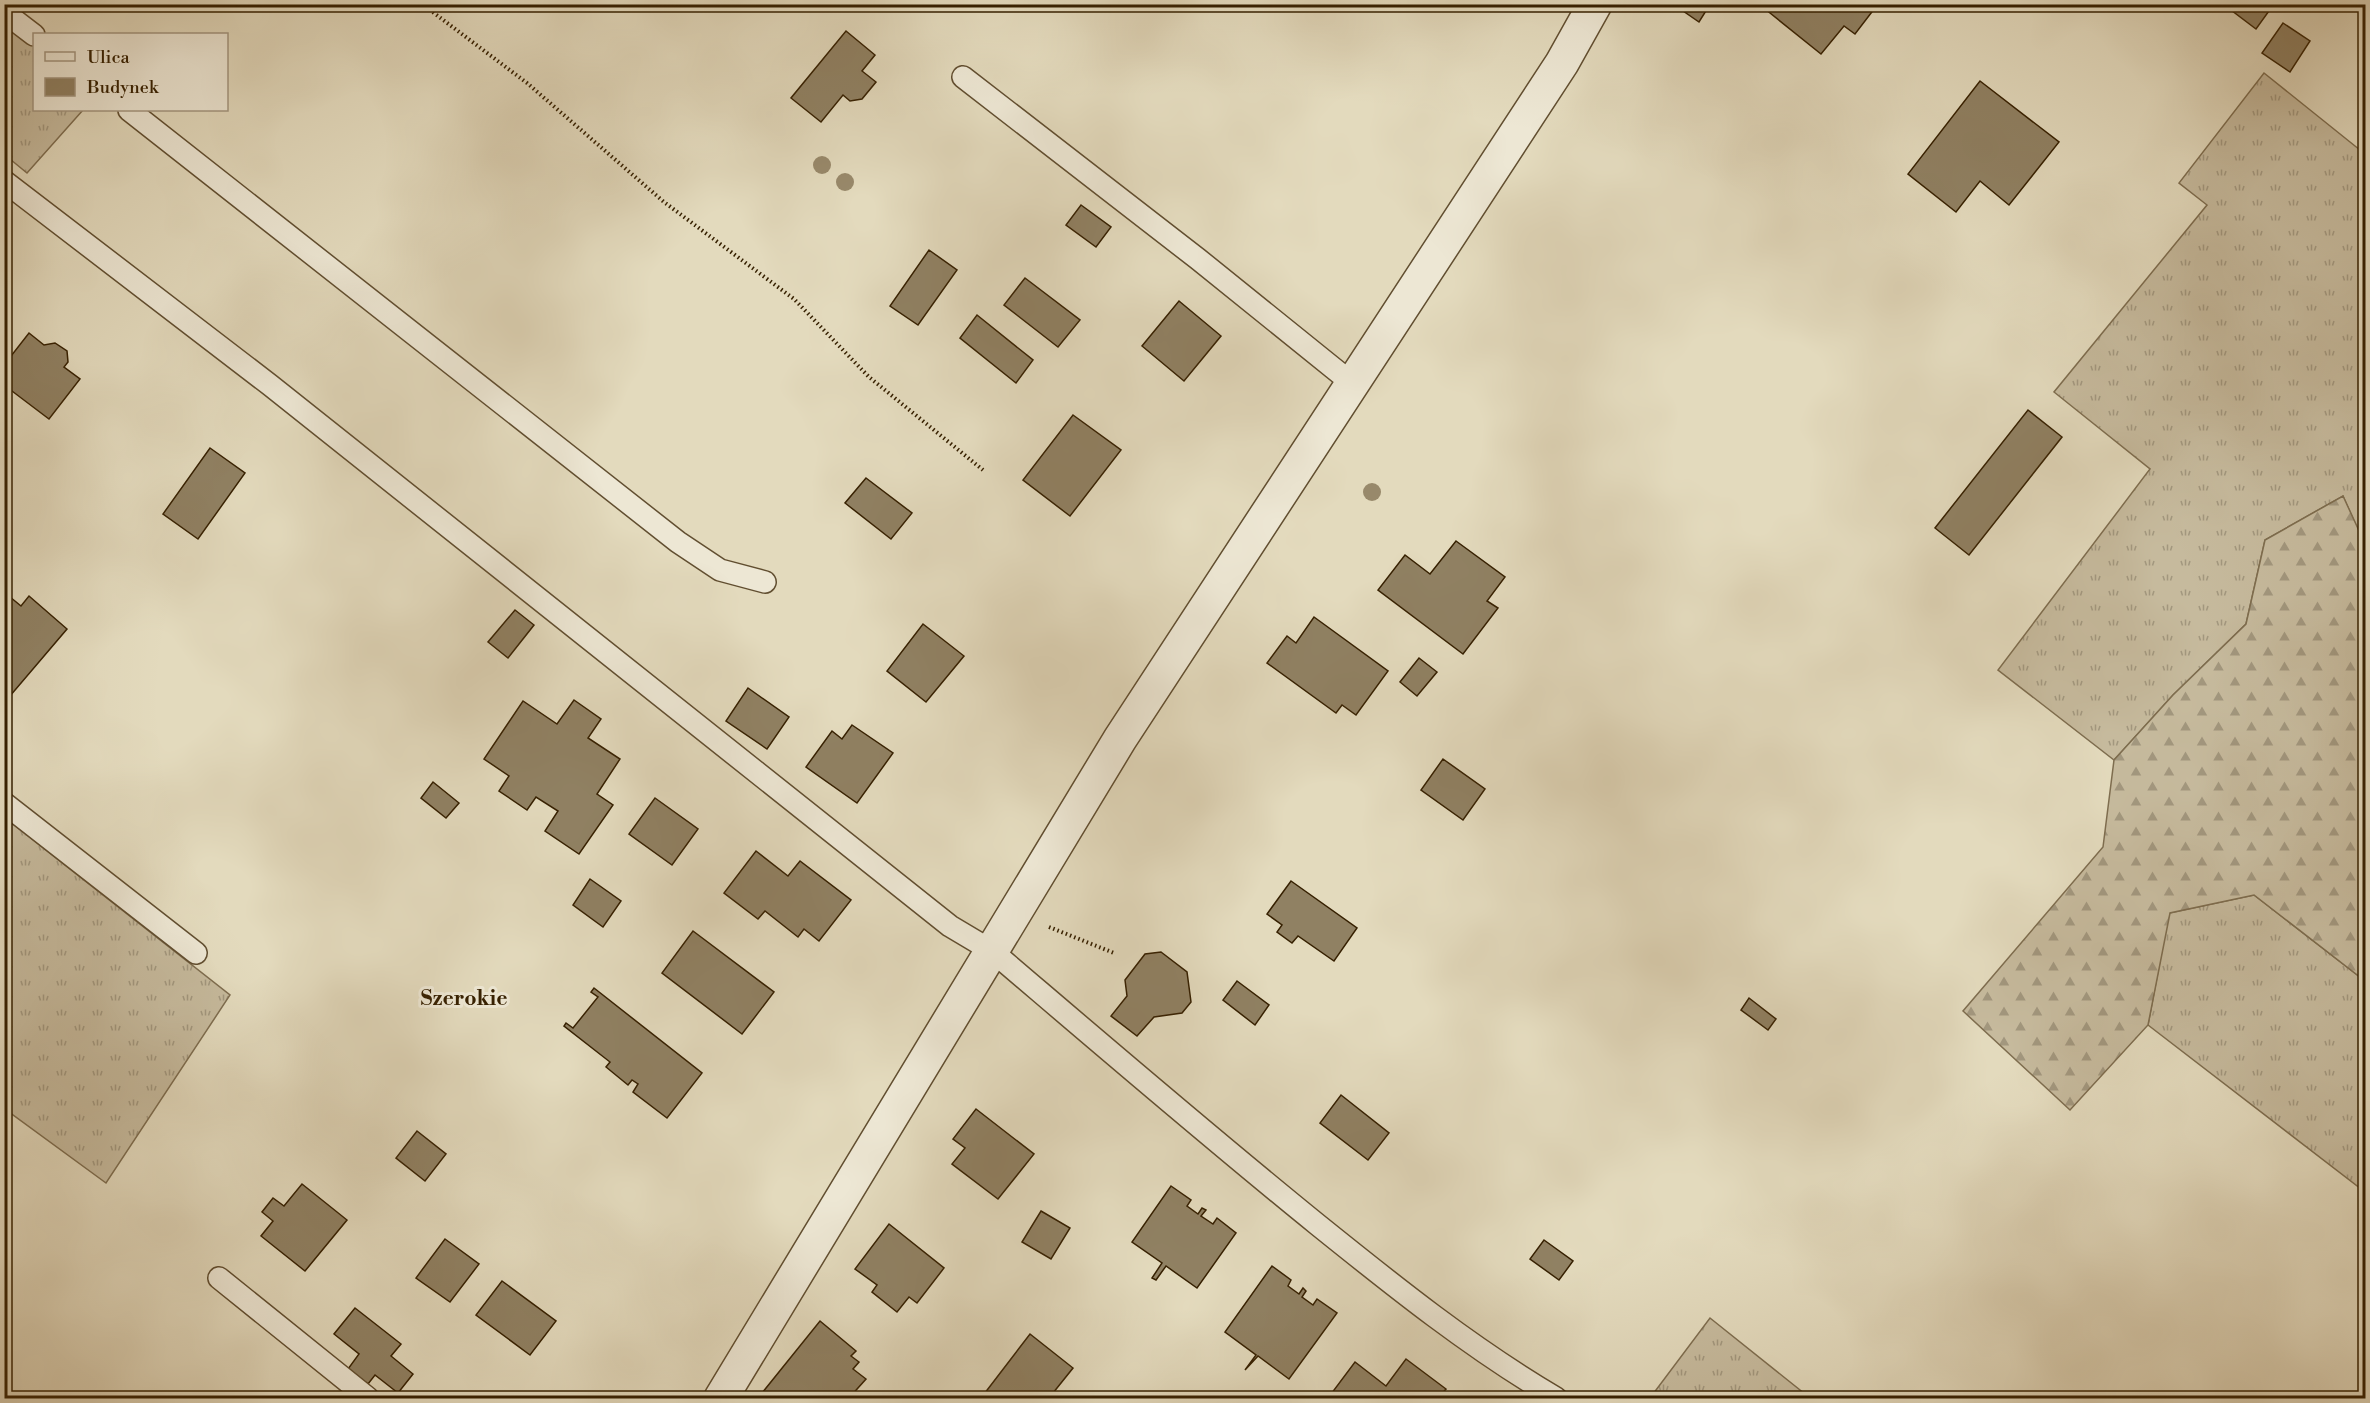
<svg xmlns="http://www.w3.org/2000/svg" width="2370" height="1403" font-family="'Libre Bodoni',serif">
<defs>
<pattern id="grass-tufts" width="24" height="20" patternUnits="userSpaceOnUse" patternTransform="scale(1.5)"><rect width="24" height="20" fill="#c6ba9d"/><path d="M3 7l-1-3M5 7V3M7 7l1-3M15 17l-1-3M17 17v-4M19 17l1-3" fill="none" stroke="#a2977e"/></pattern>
<pattern id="forest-firs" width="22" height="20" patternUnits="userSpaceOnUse" patternTransform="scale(1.5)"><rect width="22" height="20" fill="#c6ba9d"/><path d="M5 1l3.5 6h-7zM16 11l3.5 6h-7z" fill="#a2977e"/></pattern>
</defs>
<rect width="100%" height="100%" fill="#e3dabd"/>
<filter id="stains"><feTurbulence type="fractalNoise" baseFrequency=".00333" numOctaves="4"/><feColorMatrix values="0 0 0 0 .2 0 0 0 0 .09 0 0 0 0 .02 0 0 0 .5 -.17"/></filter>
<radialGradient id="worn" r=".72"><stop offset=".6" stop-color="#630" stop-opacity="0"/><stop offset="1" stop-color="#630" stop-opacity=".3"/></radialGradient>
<!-- grass -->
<g fill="url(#grass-tufts)" stroke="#7e6d4f" stroke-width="1.5">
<path d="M4 8 34 34V110H83L27 173 5 155Z"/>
<path d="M2264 73 2365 154V546L2343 496 2265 540 2246 624 2173 695 2114 760 1998 670 2150 469 2054 392 2207 205 2179 183Z"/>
<path d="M5 818 230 995 106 1183 5 1109Z"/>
<path d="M2254 895 2365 981V1192L2148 1025 2169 913Z"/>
<path d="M1710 1318 1810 1398H1650Z"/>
</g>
<!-- forest -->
<path fill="url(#forest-firs)" stroke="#7e6d4f" stroke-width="1.5" d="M2343 496 2366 546 2365 981 2254 895 2170 913 2148 1025 2070 1110 1963 1011 2103 847 2114 760 2173 695 2246 624 2265 540Z"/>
<!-- building -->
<g fill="#908163" stroke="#362001" stroke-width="1.5">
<path d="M1673 4H1707L1709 6 1699 22Z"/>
<path d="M1769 4H1878L1855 34 1844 26 1821 54 1765 9Z"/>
<path d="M2223 4H2274L2256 29Z"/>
<path d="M2283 23 2310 41 2290 72 2262 53Z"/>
<path d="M846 31 875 55 862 71 876 82 862 99 850 101 843 95 821 122 791 98Z"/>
<path d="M1980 81 2059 142 2009 205 1980 181 1956 212 1908 174Z"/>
<path d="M1081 205 1111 227 1096 247 1066 225Z"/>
<path d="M929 250 957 270 918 325 890 306Z"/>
<path d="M1025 278 1080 320 1058 347 1004 305Z"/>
<path d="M1179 301 1221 336 1184 381 1142 346Z"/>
<path d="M977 315 1033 360 1016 383 960 338Z"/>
<path d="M29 333 44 345 55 343 67 351 68 362 64 367 80 379 49 419 4 385V365Z"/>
<path d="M2028 410 2062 437 1969 555 1935 528Z"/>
<path d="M1073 415 1121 450 1070 516 1023 480Z"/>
<path d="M210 448 245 473 198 539 163 514Z"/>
<path d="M866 478 912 513 891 539 845 503Z"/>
<path d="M1456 541 1505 577 1487 601 1498 608 1463 654 1378 590 1405 555 1430 574Z"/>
<path d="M4 592 21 606 29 596 67 629 10 696 4 691Z"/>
<path d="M515 610 534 625 508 658 488 642Z"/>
<path d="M1314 617 1388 671 1356 715 1342 705 1336 713 1267 663 1287 636 1296 643Z"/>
<path d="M923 624 964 656 926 702 887 671Z"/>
<path d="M1419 658 1437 672 1417 696 1400 682Z"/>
<path d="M748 688 789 717 767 749 726 721Z"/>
<path d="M574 700 601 719 588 738 620 759 597 794 613 805 579 854 545 831 558 811 536 797 527 810 499 791 509 776 484 759 523 701 557 724Z"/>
<path d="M852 725 893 753 857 803 806 767 832 731 842 739Z"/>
<path d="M1443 759 1485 789 1463 820 1421 790Z"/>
<path d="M433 782 459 803 446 818 421 798Z"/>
<path d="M655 798 698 829 672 865 629 834Z"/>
<path d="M756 851 788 876 800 861 851 900 819 941 804 929 798 937 765 911 758 919 724 893Z"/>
<path d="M590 879 621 901 603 927 573 905Z"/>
<path d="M1291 881 1357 928 1334 961 1298 936 1292 943 1277 932 1282 925 1267 914Z"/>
<path d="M693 931 774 992 742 1034 662 973Z"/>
<path d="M1161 952 1187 972 1191 1002 1182 1013 1154 1017 1137 1036 1111 1016 1127 996 1125 980 1145 954Z"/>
<path d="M1237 981 1269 1005 1255 1025 1223 1000Z"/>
<path d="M594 988 702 1073 667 1118 633 1092 638 1084 632 1080 628 1085 606 1067 610 1062 564 1026 566 1023 573 1028 598 997 591 992Z"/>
<path d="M1749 998 1776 1019 1768 1030 1741 1010Z"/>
<path d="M1341 1095 1389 1133 1368 1160 1320 1123Z"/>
<path d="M976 1109 1034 1154 998 1199 952 1164 965 1148 953 1139Z"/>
<path d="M417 1131 446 1154 425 1181 396 1158Z"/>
<path d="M302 1184 347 1220 305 1271 261 1236 273 1221 262 1212 273 1198 284 1206Z"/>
<path d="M1171 1186 1191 1200 1187 1206 1198 1214 1202 1208 1206 1210 1201 1216 1213 1224 1217 1218 1236 1233 1197 1288 1166 1266 1156 1280 1152 1278 1162 1263 1132 1242Z"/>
<path d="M1041 1211 1070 1228 1051 1259 1022 1242Z"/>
<path d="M889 1224 944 1268 917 1303 909 1297 897 1312 872 1292 877 1285 855 1269Z"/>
<path d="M445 1239 479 1264 450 1302 416 1278Z"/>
<path d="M1544 1240 1573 1261 1559 1280 1530 1259Z"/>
<path d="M1272 1266 1291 1280 1288 1286 1299 1294 1303 1288 1306 1291 1302 1297 1313 1305 1317 1299 1337 1313 1289 1379 1258 1356 1245 1370 1256 1355 1225 1332Z"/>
<path d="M502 1281 556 1321 530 1355 476 1315Z"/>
<path d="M355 1308 401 1344 391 1356 413 1374 398 1393 375 1375 368 1384 348 1369 359 1354 334 1334Z"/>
<path d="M820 1321 856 1351 851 1356 859 1362 853 1369 866 1379 849 1398H758Z"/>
<path d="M1030 1334 1073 1368 1049 1398H981Z"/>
<path d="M1406 1359 1446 1389 1438 1398H1336L1331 1394 1355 1362 1386 1386Z"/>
</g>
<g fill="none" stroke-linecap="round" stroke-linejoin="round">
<!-- lane casing -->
<g stroke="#614e30" stroke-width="24">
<g id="lane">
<path d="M4 12 34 35"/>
<path d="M963 77 1198 259 1353 384"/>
<path d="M129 110 678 542 720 570 765 582"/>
<path d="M4 181 270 385 950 926 992 951C1100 1043 1208 1136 1318 1225 1395 1287 1471 1348 1556 1398"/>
<path d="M4 803 196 953"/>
<path d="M219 1278 368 1398"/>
</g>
</g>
<!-- street casing -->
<g stroke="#614e30" stroke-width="36">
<path id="street" d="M721 1398 1120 739 1562 63 1595 4"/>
</g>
<!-- path -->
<g stroke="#362001" stroke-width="4" stroke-dasharray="1.5 3" stroke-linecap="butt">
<path d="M422 4 527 83 664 202 794 299 869 377 983 470"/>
<path d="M1049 927 1114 953"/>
</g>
<!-- lane -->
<use href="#lane" stroke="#ede7d4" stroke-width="21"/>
<!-- street -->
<use href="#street" stroke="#ede7d4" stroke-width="33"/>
</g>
<!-- trees -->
<g fill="#98896b">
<circle cx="822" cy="165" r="9"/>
<circle cx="845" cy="182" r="9"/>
<circle cx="1372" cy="492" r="9"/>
</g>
<g text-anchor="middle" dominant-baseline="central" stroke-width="6" stroke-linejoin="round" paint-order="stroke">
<!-- quarter labels -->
<g font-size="21" font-weight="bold" fill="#362001" stroke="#ede7d4">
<text x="464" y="999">Szerokie</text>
</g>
</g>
<!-- margin -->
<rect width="2370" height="1403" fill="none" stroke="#e3dabd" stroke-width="24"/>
<rect x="6" y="6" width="2358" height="1391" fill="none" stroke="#362001" stroke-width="3"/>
<rect x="12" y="12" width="2346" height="1379" fill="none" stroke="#362001" stroke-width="1.5"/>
<!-- legend -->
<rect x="33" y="33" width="195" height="78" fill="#ede7d4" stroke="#a49780" stroke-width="1.5"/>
<rect x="45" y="52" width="30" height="9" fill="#ede7d4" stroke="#a49780" stroke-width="1.5"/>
<text x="87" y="63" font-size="18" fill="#362001">Ulica</text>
<rect x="45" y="78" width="30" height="18" fill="#908163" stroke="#a49780" stroke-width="1.5"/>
<text x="87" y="93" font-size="18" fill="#362001">Budynek</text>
<rect width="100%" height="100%" filter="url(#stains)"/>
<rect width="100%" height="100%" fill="url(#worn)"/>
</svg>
